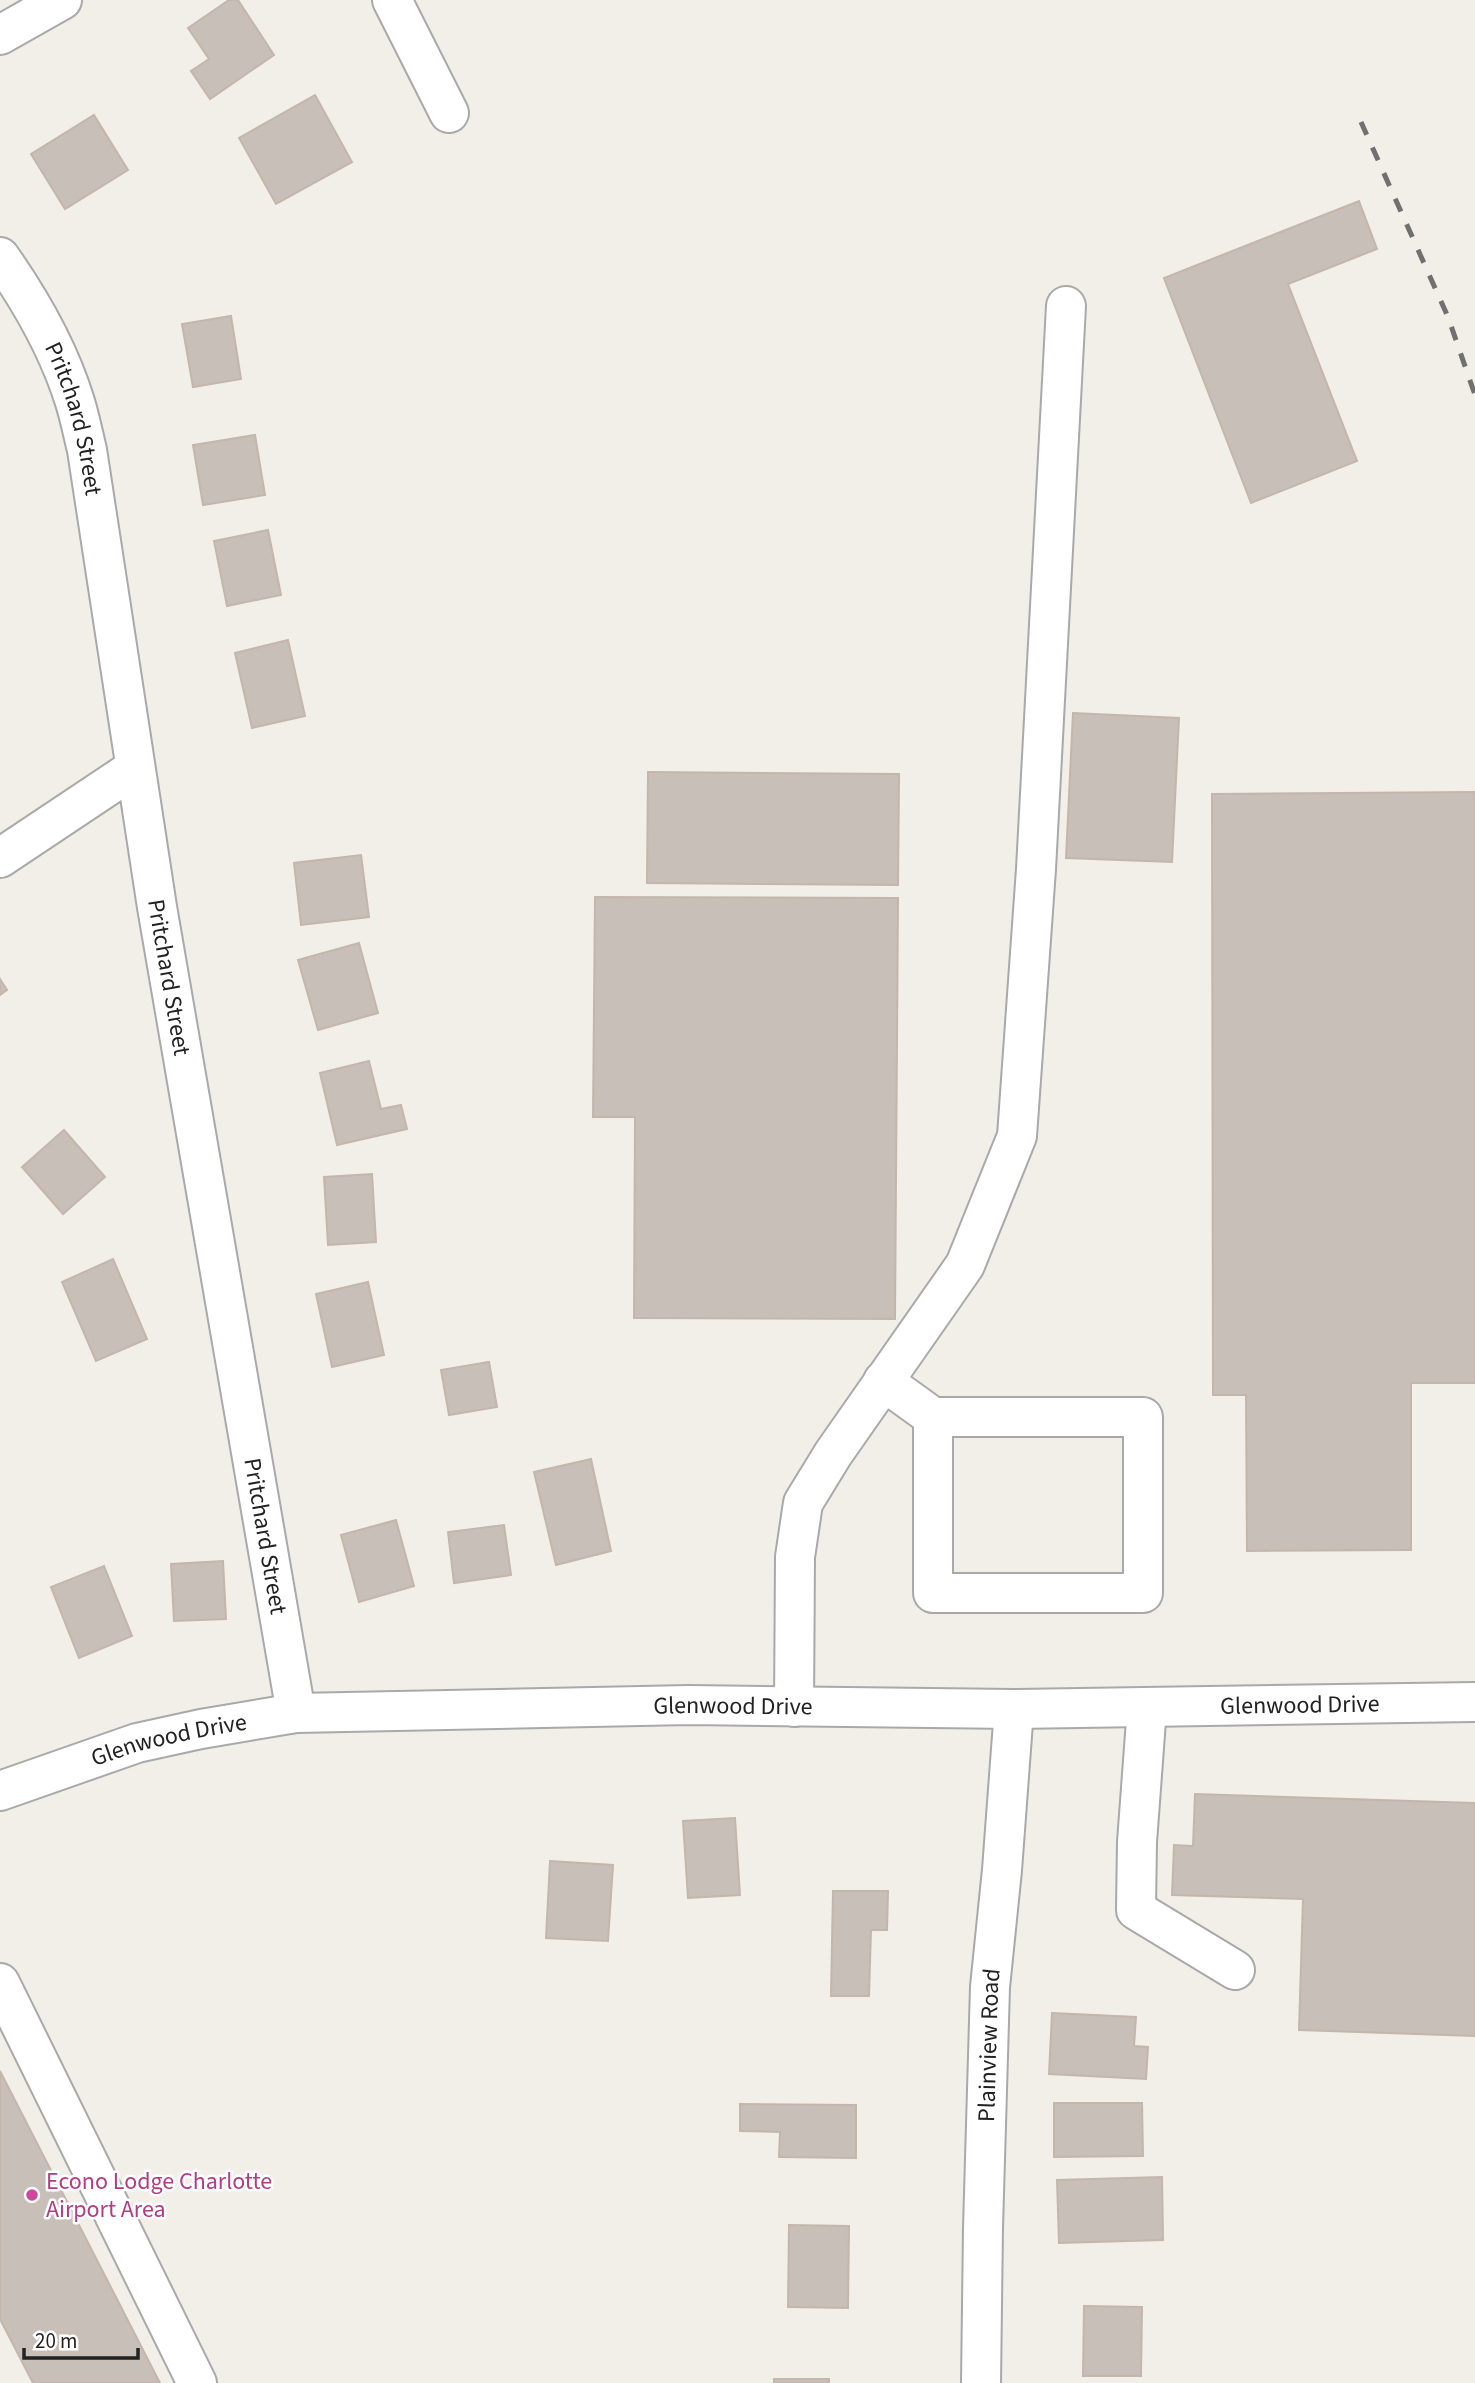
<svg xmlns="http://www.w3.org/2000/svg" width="1475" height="2383" font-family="'Source Sans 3',sans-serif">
<rect width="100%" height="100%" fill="#f2efe9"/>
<!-- building -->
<g fill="#c7bfb8" stroke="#c4b6ab" stroke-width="2">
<path d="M229 0H238L274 55 210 99 191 71 209 59 188 28Z"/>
<path d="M315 95 352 162 276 204 239 138Z"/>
<path d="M94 115 128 170 65 209 31 154Z"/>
<path d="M1359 201 1377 249 1288 284 1357 461 1251 503 1164 278Z"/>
<path d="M231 316 241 379 193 387 182 324Z"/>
<path d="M255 435 265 495 203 505 193 445Z"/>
<path d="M268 530 281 595 227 606 214 541Z"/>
<path d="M288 640 305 716 252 728 235 653Z"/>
<path d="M1073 713 1179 718 1172 862 1066 858Z"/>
<path d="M648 772 899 774 898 885 647 883Z"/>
<path d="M1475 792V1383H1411V1550L1247 1551 1246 1395H1213L1212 794Z"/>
<path d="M361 855 369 917 301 925 294 863Z"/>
<path d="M595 897 898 898 895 1319 634 1318 635 1117H593Z"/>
<path d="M359 943 378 1013 318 1030 298 960Z"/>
<path d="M0 979 7 990 0 995Z"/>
<path d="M369 1061 381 1109 401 1105 407 1129 337 1145 320 1073Z"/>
<path d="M64 1130 105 1177 63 1214 22 1167Z"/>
<path d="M372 1174 376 1242 328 1245 324 1177Z"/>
<path d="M113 1259 147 1339 96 1361 62 1282Z"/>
<path d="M368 1282 384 1355 332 1367 316 1294Z"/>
<path d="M489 1362 497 1407 449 1415 441 1370Z"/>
<path d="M591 1459 611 1551 556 1565 534 1472Z"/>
<path d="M396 1520 414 1586 359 1602 341 1535Z"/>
<path d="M504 1525 511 1575 454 1583 448 1532Z"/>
<path d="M223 1561 226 1619 174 1621 171 1564Z"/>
<path d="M104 1566 132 1636 79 1658 51 1587Z"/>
<path d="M1195 1794 1475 1803V2036L1299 2030 1303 1899 1172 1895 1174 1845 1193 1846Z"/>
<path d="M735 1818 740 1895 688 1898 683 1821Z"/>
<path d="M550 1861 613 1865 608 1941 546 1938Z"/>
<path d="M833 1891H888L887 1930H871L869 1996H831Z"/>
<path d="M1052 2013 1136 2017 1134 2046 1148 2047 1146 2079 1049 2074Z"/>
<path d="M0 2071 160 2383H33L0 2319Z"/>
<path d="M1054 2103H1142L1143 2156 1054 2157Z"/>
<path d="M740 2104 856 2105V2158L779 2157 780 2132 740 2131Z"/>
<path d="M1162 2177 1163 2240 1059 2243 1057 2180Z"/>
<path d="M789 2225 849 2226 848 2308 788 2307Z"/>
<path d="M1084 2306 1142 2307 1141 2376H1083Z"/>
<rect x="774" y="2379" width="55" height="4"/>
</g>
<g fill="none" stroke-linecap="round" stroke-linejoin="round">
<!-- minor casing -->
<g stroke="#a9a9a9" stroke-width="42">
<g id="minor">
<path d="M392 0 449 113"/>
<path d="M0 35 62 0"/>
<path id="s1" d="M0 257C31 301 59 350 75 402 80 418 83 434 87 450L157 907 296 1713"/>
<path d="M0 858 135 768"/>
<path d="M883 1381 933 1417H1143V1593H933V1417"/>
<path d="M794 1707 795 1557 803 1503 833 1454 965 1265 1017 1136 1036 869 1066 306"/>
<path d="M1147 1707 1137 1842 1136 1910 1235 1970"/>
<path id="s2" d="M0 1791 137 1743 201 1729 296 1713 689 1705 1014 1709 1475 1702"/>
<path d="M0 1983 197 2383"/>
<path id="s3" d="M981 2383 983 2228 990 1987 1002 1870 1014 1709"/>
</g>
</g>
<!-- minor -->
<use href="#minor" stroke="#fff" stroke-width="38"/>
<!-- rail -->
<path stroke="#707070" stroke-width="5" stroke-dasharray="14 14" stroke-linecap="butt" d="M1361 122 1448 317 1475 395"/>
</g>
<!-- markers -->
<circle fill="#d1479c" stroke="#fff" stroke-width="2.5" cx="32" cy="2195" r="7"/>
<g text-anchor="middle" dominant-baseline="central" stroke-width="5" stroke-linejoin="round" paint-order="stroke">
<!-- street labels -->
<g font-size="24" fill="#222" stroke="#fff">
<text stroke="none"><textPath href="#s1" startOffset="180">Pritchard Street</textPath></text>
<text stroke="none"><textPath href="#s1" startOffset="747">Pritchard Street</textPath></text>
<text stroke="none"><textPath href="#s1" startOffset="1314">Pritchard Street</textPath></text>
<text stroke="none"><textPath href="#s2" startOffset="1311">Glenwood Drive</textPath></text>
<text stroke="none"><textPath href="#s2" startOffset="744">Glenwood Drive</textPath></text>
<text stroke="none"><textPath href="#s2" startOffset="177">Glenwood Drive</textPath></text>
<text stroke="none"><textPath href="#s3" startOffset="338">Plainview Road</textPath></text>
</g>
<!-- hotel labels -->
<g font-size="24" fill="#b23c85" stroke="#fff" text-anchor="start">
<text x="46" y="2181">Econo Lodge Charlotte<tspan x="46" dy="28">Airport Area</tspan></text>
</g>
</g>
<!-- scale -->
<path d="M24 2348v10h114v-10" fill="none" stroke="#222222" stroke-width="3.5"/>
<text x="35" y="2348" font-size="21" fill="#222222" stroke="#ffffff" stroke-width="5" paint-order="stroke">20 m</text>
</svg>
